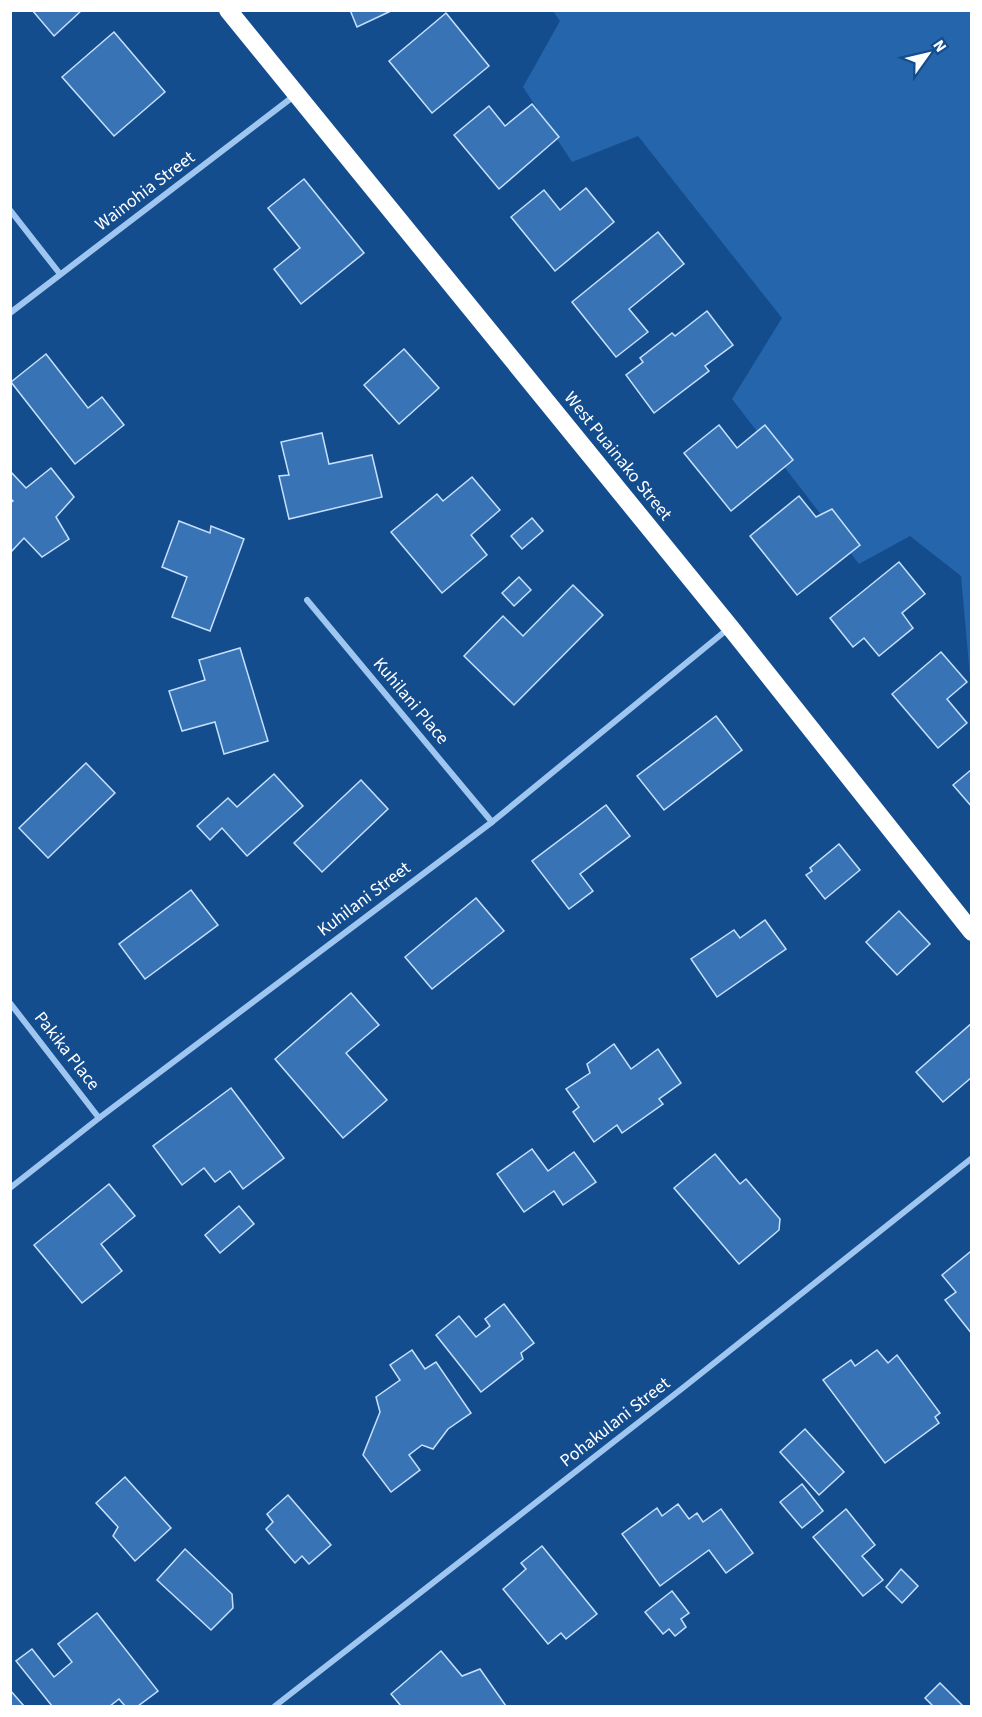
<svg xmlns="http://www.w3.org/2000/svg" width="982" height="1717" font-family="'Source Sans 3',sans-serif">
<rect width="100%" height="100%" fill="#144d8e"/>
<!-- green -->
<path fill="#2465ab" d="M553 11H971V687L961 576 910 536 859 564 732 399 782 318 638 136 572 162 523 87 560 21Z"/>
<!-- building -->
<g fill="#3874b5" stroke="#c6e0fc" stroke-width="1.5">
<path d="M32 10H82L54 36Z"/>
<path d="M350 10H393L357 27Z"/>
<path d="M446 13 489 66 432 113 389 61Z"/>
<path d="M114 32 165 92 114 136 62 77Z"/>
<path d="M532 104 559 137 499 189 454 135 489 106 505 126Z"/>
<path d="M304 179 364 253 301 304 274 269 300 248 268 208Z"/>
<path d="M586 188 614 222 555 271 511 217 544 190 560 210Z"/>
<path d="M658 232 684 264 629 309 648 332 616 357 572 302Z"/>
<path d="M707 311 733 345 705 366 709 371 654 413 626 375 643 362 640 358 672 333 675 336Z"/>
<path d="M404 349 439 388 399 424 364 385Z"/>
<path d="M46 354 88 408 102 397 124 425 75 464 11 382Z"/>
<path d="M719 425 737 448 765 425 793 460 731 511 684 453Z"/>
<path d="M322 433 329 464 372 455 382 497 289 519 279 476 289 475 281 442Z"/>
<path d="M51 468 74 497 56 517 69 539 42 557 24 538 10 553V503L13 501 10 498V471L26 488Z"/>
<path d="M472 477 500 510 471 535 487 555 442 593 391 532 437 494 443 501Z"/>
<path d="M799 496 816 517 832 509 860 545 797 595 750 536Z"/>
<path d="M532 518 543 531 522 549 511 536Z"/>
<path d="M179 521 210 533 211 526 244 539 210 631 172 617 187 577 162 567Z"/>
<path d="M899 562 925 594 902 613 913 628 879 656 864 638 853 647 830 618Z"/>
<path d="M519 577 531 590 514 606 502 593Z"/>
<path d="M573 585 603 615 514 705 464 656 503 616 523 636Z"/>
<path d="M240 648 268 741 224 754 215 722 182 731 169 691 205 680 199 660Z"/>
<path d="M941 652 967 682 947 699 967 723 938 748 892 694Z"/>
<path d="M716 716 742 750 664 810 637 776Z"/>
<path d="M86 763 115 793 48 858 19 828Z"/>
<path d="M972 769V807L953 785Z"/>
<path d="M274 774 303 806 247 856 222 828 210 840 197 826 228 798 237 807Z"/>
<path d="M361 780 388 809 322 872 294 843Z"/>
<path d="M606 805 630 836 580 874 593 891 569 909 532 861Z"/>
<path d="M839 844 860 870 825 899 806 875 812 871 810 868Z"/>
<path d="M191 890 218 925 145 979 119 944Z"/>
<path d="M476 898 504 931 432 989 405 957Z"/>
<path d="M899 911 930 944 897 975 866 942Z"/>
<path d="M765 920 786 949 717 997 691 959 734 930 740 938Z"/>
<path d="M351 993 379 1025 346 1053 387 1100 343 1138 275 1059Z"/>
<path d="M972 1023V1077L943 1102 916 1072Z"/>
<path d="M614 1044 631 1069 658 1049 681 1083 659 1099 663 1104 622 1133 617 1125 594 1142 573 1112 579 1107 566 1089 590 1073 587 1064Z"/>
<path d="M231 1088 284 1158 243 1189 230 1171 215 1182 204 1168 182 1185 153 1146Z"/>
<path d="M532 1149 548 1171 574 1152 596 1182 563 1205 554 1191 524 1212 497 1174Z"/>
<path d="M715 1154 740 1184 746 1179 780 1219 779 1230 739 1264 674 1188Z"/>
<path d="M109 1184 135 1216 101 1244 122 1271 82 1303 34 1245Z"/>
<path d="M239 1206 254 1224 220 1253 205 1235Z"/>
<path d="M970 1252 972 1254V1334L945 1300 956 1292 942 1275Z"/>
<path d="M504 1304 534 1343 521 1353 523 1359 481 1392 436 1335 459 1316 476 1337 490 1326 485 1319Z"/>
<path d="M412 1350 425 1369 436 1362 471 1413 448 1429 433 1449 422 1445 409 1455 420 1470 391 1492 363 1455 380 1412 376 1397 400 1380 390 1365Z"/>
<path d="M877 1350 888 1363 897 1355 940 1413 935 1417 939 1423 885 1463 823 1380 851 1360 855 1366Z"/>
<path d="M805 1429 844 1472 819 1495 780 1452Z"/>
<path d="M125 1477 171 1528 135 1561 113 1536 118 1527 96 1503Z"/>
<path d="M802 1484 823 1511 802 1528 780 1502Z"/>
<path d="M288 1495 331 1545 309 1564 302 1556 295 1563 266 1529 273 1522 267 1514Z"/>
<path d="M678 1504 689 1519 697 1513 703 1522 721 1509 753 1553 726 1573 709 1550 660 1586 622 1534 657 1508 662 1516Z"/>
<path d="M846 1509 875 1545 862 1556 883 1580 863 1596 813 1537Z"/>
<path d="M542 1546 597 1614 566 1639 561 1633 548 1644 503 1589 526 1569 521 1563Z"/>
<path d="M185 1549 232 1594 233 1608 211 1630 157 1580Z"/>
<path d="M901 1569 918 1586 902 1603 886 1587Z"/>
<path d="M672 1591 689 1613 681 1619 686 1627 675 1636 669 1629 663 1634 645 1612Z"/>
<path d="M97 1613 158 1691 138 1706H125L119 1699 110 1706H52L16 1661 32 1649 54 1677 72 1662 58 1644Z"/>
<path d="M441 1651 462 1676 480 1669 506 1706H401L391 1694Z"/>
<path d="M940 1683 963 1706H933L925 1698Z"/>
<path d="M10 1690 24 1706H10Z"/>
</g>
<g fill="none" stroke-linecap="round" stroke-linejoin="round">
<!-- street -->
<g stroke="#9fc6f0" stroke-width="6">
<path d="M10 210 60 274"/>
<path d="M10 313 294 96"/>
<path d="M307 600 492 822"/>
<path d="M10 1003 99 1118"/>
<path d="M10 1188 99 1118 492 822 729 628"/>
<path d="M275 1706 684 1387 972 1158"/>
</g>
<!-- highway -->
<path stroke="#fff" stroke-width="18" d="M228 10 730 627 972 932"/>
</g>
<g text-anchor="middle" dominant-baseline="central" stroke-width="4.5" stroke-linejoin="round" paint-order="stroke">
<!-- street labels -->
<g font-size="18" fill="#fff" stroke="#144d8e">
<text transform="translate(145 191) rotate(-37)">Wainohia Street</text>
<text transform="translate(618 456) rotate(51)">West Puainako Street</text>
<text transform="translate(411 701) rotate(50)">Kuhilani Place</text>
<text transform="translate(364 899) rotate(-37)">Kuhilani Street</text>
<text transform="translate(67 1051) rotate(52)">Pakika Place</text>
<text transform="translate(615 1422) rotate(-38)">Pohakulani Street</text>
</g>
</g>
<!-- border -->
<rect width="982" height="1717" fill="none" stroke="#ffffff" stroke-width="24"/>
<!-- north arrow -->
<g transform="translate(928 54) rotate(56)" stroke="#144d8e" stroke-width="4.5" paint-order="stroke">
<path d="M0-4.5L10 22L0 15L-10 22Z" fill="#ffffff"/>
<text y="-9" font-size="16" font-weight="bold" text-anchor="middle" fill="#ffffff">N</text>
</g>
</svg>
